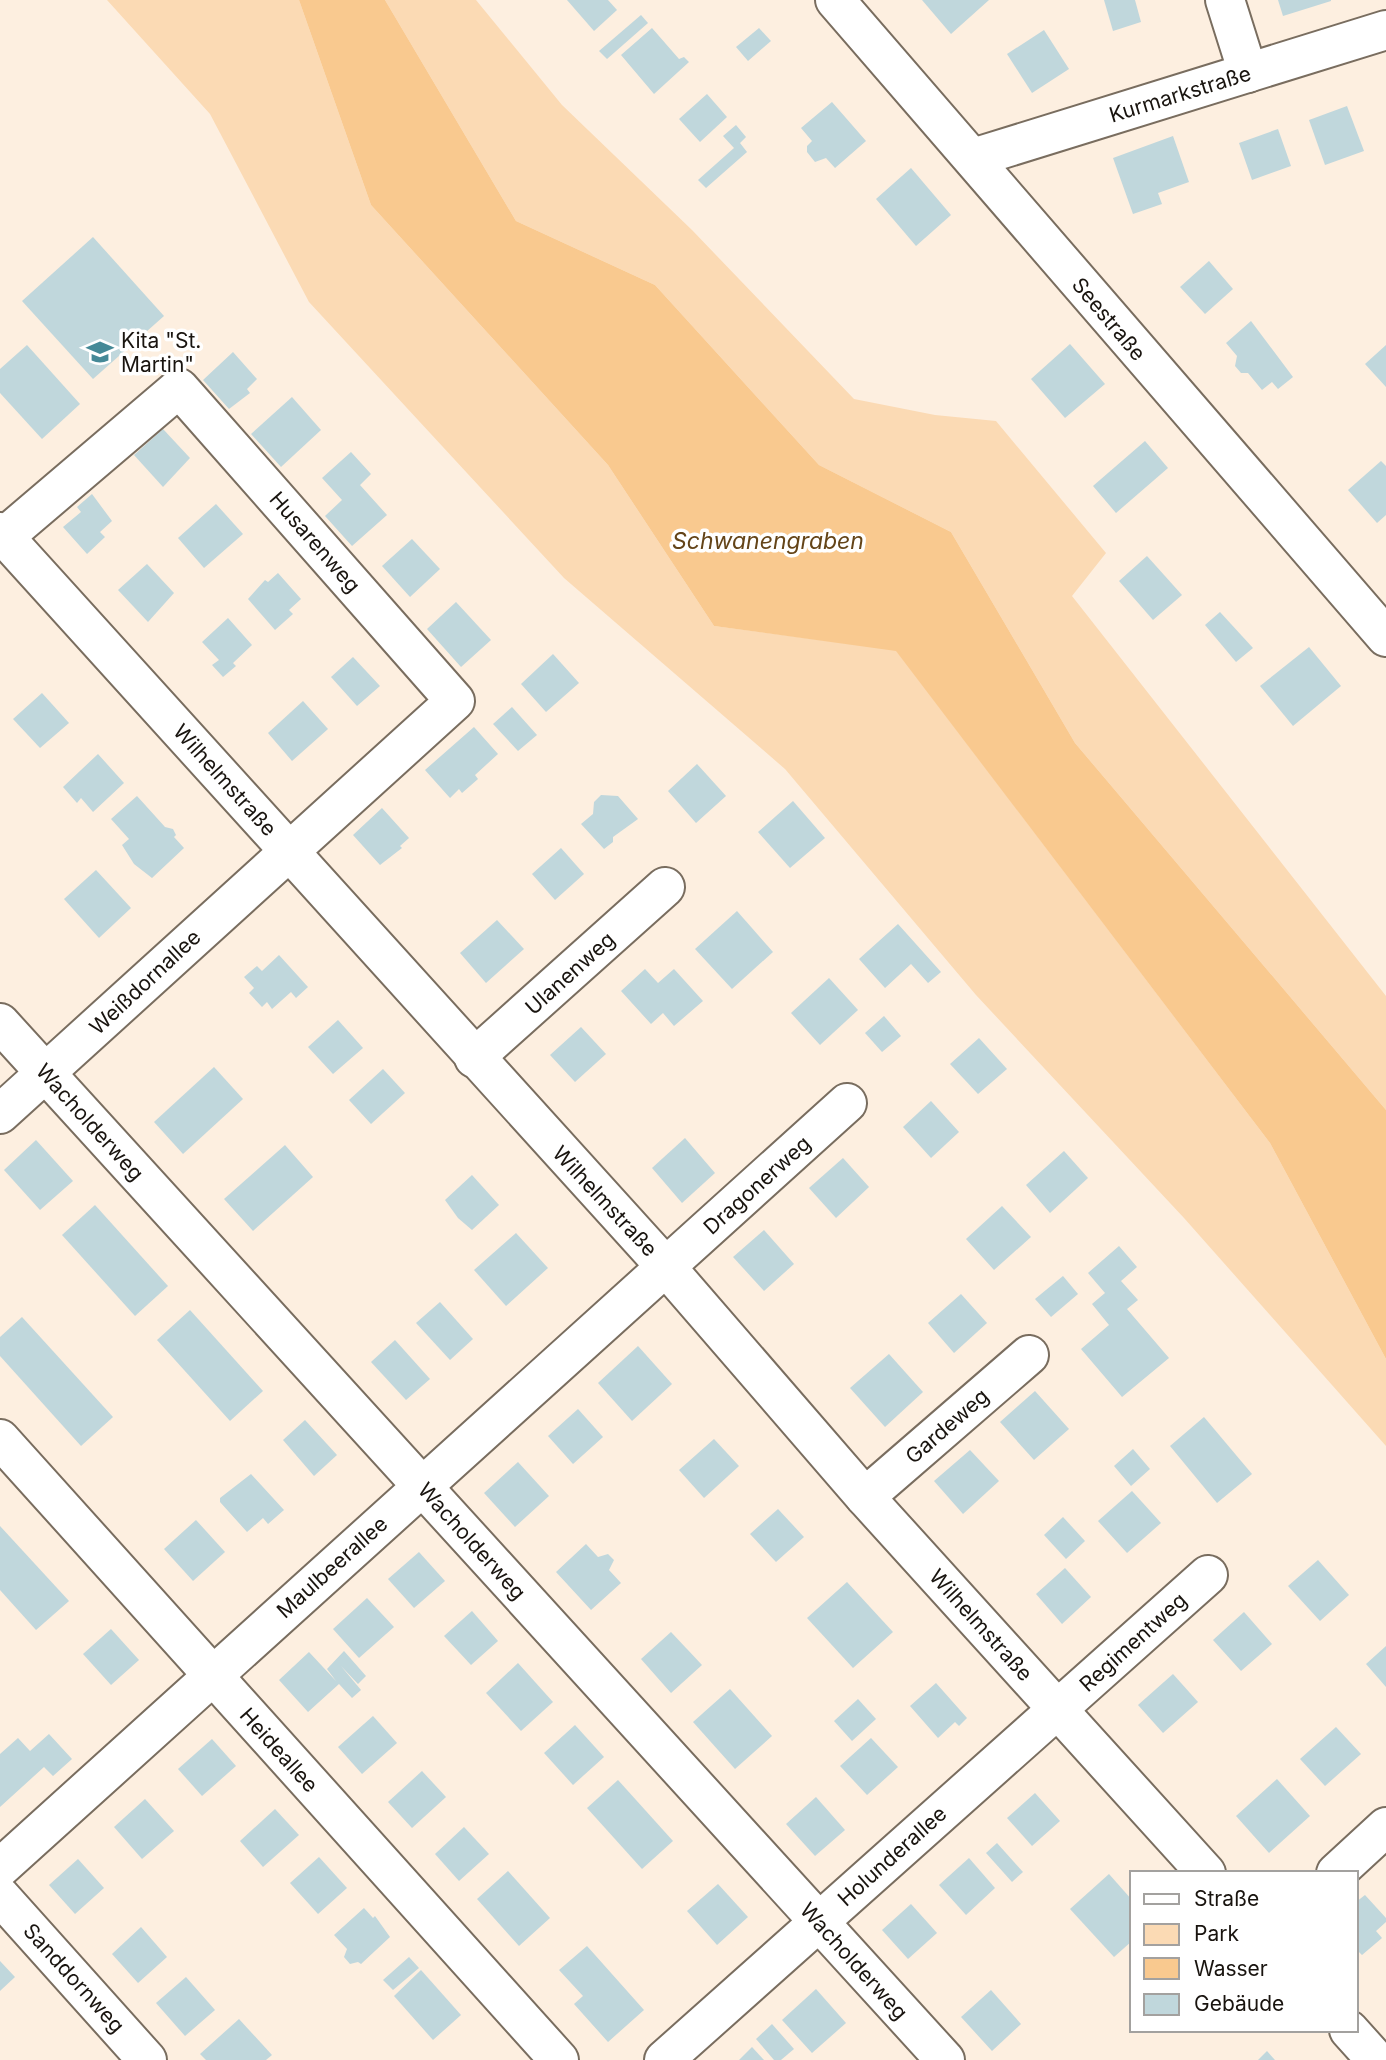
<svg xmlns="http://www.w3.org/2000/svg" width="1386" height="2060" font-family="Inter,sans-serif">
<rect width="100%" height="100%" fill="#fdefe0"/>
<!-- green -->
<g fill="#fbdab4">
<path d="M107 0H299L371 205 608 465 714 626 896 650 1270 1143 1386 1359V1446L1184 1218 976 995 785 769 564 578 309 302 210 114Z"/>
<path d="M385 0H476L562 105 692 230 854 399 935 415 996 421 1106 553 1072 596 1386 996V1110L1075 743 951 532 819 465 655 285 516 221Z"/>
</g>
<!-- water -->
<path fill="#f9c98f" d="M299 0H385L516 221 655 285 819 465 951 532 1075 743 1386 1110V1359L1270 1143 896 651 714 626 608 465 371 205Z"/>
<!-- building -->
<g fill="#c0d7dc">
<path d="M567 0H608L617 10 594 31Z"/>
<path d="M922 0H989L951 34Z"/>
<path d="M1104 0H1135L1141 22 1113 31Z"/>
<path d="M1278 0H1331V1L1283 16Z"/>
<path d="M641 15 648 23 607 59 599 51Z"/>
<path d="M652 28 679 59 684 57 689 62 654 94 621 55Z"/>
<path d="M759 28 771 41 748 61 736 47Z"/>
<path d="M1044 30 1069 69 1032 93 1007 54Z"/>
<path d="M707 94 727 117 700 142 679 119Z"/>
<path d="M832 102 866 141 835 168 826 158 815 162 807 152V146L812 141 801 128Z"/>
<path d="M1347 106 1364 151 1325 165 1309 120Z"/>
<path d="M736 125 746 137 740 143 747 152 706 188 698 180 734 148 723 136Z"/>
<path d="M1278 129 1291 166 1252 180 1239 143Z"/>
<path d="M1173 136 1189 182 1158 193 1162 204 1133 214 1113 158Z"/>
<path d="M911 168 951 215 916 246 876 199Z"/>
<path d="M93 237 164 316 93 379 22 301Z"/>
<path d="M1209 261 1233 289 1205 314 1180 287Z"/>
<path d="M1251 321 1293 377 1278 389 1272 382 1262 390 1248 373H1241L1235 366 1237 356 1226 343Z"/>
<path d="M1070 344 1105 384 1065 418 1031 379Z"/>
<path d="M27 345 80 404 42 439 0 393V369Z"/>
<path d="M1386 345V387L1365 364Z"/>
<path d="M233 352 257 379 247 389 250 393 229 409 203 380Z"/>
<path d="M292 397 321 430 281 467 251 434Z"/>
<path d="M163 429 190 458 163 487 134 455Z"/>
<path d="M1145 441 1168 468 1116 513 1093 486Z"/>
<path d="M351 452 371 474 360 485 387 515 352 546 325 516 342 500 322 478Z"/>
<path d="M1381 461 1386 466V515L1377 523 1348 490Z"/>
<path d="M92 494 112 521 100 532 105 537 87 554 63 527 81 512 77 507Z"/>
<path d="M216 504 243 534 204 568 178 538Z"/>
<path d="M412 539 440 569 410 597 382 566Z"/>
<path d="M1147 556 1182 595 1153 620 1119 581Z"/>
<path d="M147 564 174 593 148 622 118 590Z"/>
<path d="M278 573 301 599 289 610 293 614 275 630 248 599 265 580 268 582Z"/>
<path d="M456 602 491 640 461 667 427 629Z"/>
<path d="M1220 612 1253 648 1236 662 1205 625Z"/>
<path d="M228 618 252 645 233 663 236 666 223 677 212 665 219 660 202 642Z"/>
<path d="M1309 647 1341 686 1293 726 1260 686Z"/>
<path d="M553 654 579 683 546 712 521 684Z"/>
<path d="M353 657 380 686 357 706 331 677Z"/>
<path d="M42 693 69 723 40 748 13 719Z"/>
<path d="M303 701 328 729 292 761 268 733Z"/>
<path d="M512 707 537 735 518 751 493 724Z"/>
<path d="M474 727 498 754 475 775 478 779 462 793 459 789 450 798 425 770Z"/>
<path d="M98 754 124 783 93 812 81 798 77 803 63 787Z"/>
<path d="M697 764 726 796 696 823 668 791Z"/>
<path d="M601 795 618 796 638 819 613 837V842L604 849 581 824 593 814 594 802Z"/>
<path d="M137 796 165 827 173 829 176 835 174 837 184 848 152 878 134 864 122 845 129 839 111 819Z"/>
<path d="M793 801 825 838 790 868 758 832Z"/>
<path d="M382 808 409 838 400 846 402 848 380 865 353 835Z"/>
<path d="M561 848 584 874 555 900 532 874Z"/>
<path d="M96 870 131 908 99 938 64 899Z"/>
<path d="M737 911 773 952 732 989 695 949Z"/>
<path d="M497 920 524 949 486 983 460 953Z"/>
<path d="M898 924 941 972 928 983 911 964 885 988 859 959Z"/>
<path d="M279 955 308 987 296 998 291 992 272 1009 267 1002 262 1007 249 993 254 988 244 977 257 966 262 971Z"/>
<path d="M645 969 658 983 674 969 703 1001 674 1026 663 1013 651 1024 621 991Z"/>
<path d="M829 978 858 1010 820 1045 791 1013Z"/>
<path d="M884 1016 901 1036 882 1052 865 1033Z"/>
<path d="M338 1020 363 1048 333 1074 308 1047Z"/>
<path d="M581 1027 606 1054 575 1082 550 1055Z"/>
<path d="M979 1038 1007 1069 978 1094 950 1064Z"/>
<path d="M214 1067 243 1099 183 1154 154 1122Z"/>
<path d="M383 1069 405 1093 371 1124 349 1100Z"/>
<path d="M931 1101 959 1132 931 1158 903 1127Z"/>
<path d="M685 1138 715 1173 682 1203 652 1168Z"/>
<path d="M36 1140 73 1181 40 1210 4 1170Z"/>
<path d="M285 1145 313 1177 253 1231 224 1199Z"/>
<path d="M1064 1151 1088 1178 1050 1213 1026 1185Z"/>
<path d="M843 1158 869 1187 836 1218 809 1188Z"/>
<path d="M472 1175 499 1205 472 1230 458 1218 445 1200Z"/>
<path d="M95 1205 168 1286 135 1316 62 1235Z"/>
<path d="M1002 1206 1031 1237 994 1270 966 1239Z"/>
<path d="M764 1230 794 1264 764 1291 733 1257Z"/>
<path d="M516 1233 548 1268 506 1306 474 1270Z"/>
<path d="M1119 1246 1137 1267 1121 1281 1138 1300 1127 1309 1169 1358 1122 1397 1081 1349 1109 1325 1092 1304 1105 1293 1088 1273Z"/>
<path d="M1063 1276 1078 1294 1051 1317 1035 1299Z"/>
<path d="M961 1294 987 1323 954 1353 928 1323Z"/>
<path d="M440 1302 473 1339 450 1360 416 1323Z"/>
<path d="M190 1310 263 1391 230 1421 157 1340Z"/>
<path d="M22 1317 113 1417 81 1446 0 1356V1337Z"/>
<path d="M395 1340 430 1379 406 1400 371 1362Z"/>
<path d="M638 1346 672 1384 632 1421 598 1383Z"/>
<path d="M889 1354 923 1392 885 1427 850 1388Z"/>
<path d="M1035 1391 1069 1429 1034 1460 1000 1422Z"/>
<path d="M578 1409 603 1437 573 1464 548 1436Z"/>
<path d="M1204 1417 1252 1474 1217 1503 1170 1446Z"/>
<path d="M305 1420 337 1455 314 1476 283 1440Z"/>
<path d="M714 1439 739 1466 704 1498 679 1470Z"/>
<path d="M1133 1449 1150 1469 1131 1486 1114 1466Z"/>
<path d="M970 1450 999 1481 963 1514 934 1481Z"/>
<path d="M518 1462 549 1496 515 1527 484 1493Z"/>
<path d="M251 1474 284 1510 268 1524 263 1518 247 1532 220 1502V1498Z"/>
<path d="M1132 1491 1161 1523 1127 1553 1098 1521Z"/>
<path d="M778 1509 804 1537 776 1562 750 1534Z"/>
<path d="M1063 1517 1085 1541 1066 1559 1044 1535Z"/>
<path d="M196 1520 225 1552 193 1581 164 1549Z"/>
<path d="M0 1526 69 1601 36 1630 0 1590Z"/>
<path d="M586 1544 598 1557 608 1554 614 1560 609 1570 621 1583 591 1610 556 1572Z"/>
<path d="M419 1552 445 1581 414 1608 388 1579Z"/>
<path d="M1318 1560 1349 1595 1320 1621 1288 1586Z"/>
<path d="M1065 1568 1091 1597 1062 1624 1036 1594Z"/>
<path d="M847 1582 893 1632 853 1668 807 1618Z"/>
<path d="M367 1598 394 1627 359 1658 333 1629Z"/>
<path d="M472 1611 498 1641 471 1665 444 1636Z"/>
<path d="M1244 1612 1272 1644 1241 1671 1213 1640Z"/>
<path d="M111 1629 139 1660 111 1685 83 1654Z"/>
<path d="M671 1632 702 1665 671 1693 641 1659Z"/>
<path d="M1386 1646V1687L1366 1664Z"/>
<path d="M344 1651 366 1676 358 1684 341 1666 361 1690 352 1698 339 1684 308 1712 279 1680 309 1652 336 1681 327 1669Z"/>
<path d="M518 1663 553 1702 521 1731 486 1693Z"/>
<path d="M1173 1674 1198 1702 1163 1733 1138 1705Z"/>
<path d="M936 1683 967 1718 959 1726 955 1722 938 1738 910 1706Z"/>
<path d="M730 1689 772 1736 735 1769 693 1722Z"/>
<path d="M858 1699 876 1719 852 1741 834 1721Z"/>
<path d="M373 1716 397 1743 362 1774 338 1747Z"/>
<path d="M575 1725 604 1757 573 1785 544 1753Z"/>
<path d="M1336 1727 1361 1754 1325 1786 1300 1759Z"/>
<path d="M49 1734 72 1759 53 1776 44 1767 0 1807V1754L18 1738 30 1751Z"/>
<path d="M871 1738 898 1767 867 1795 840 1766Z"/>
<path d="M212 1739 236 1766 202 1796 178 1769Z"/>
<path d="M422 1771 446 1797 412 1828 388 1802Z"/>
<path d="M1277 1779 1310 1816 1269 1853 1236 1816Z"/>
<path d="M618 1780 673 1841 642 1869 587 1808Z"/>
<path d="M1035 1793 1060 1821 1032 1846 1007 1818Z"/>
<path d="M816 1797 845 1830 815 1856 786 1824Z"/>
<path d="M145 1799 174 1831 142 1859 114 1827Z"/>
<path d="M275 1809 299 1835 263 1867 240 1841Z"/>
<path d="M464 1827 489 1854 459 1881 435 1854Z"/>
<path d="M997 1843 1023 1872 1012 1882 986 1853Z"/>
<path d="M319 1857 347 1888 318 1914 290 1883Z"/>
<path d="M969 1858 995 1888 966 1915 939 1885Z"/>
<path d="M78 1859 104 1888 75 1914 49 1885Z"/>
<path d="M508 1871 550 1918 519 1946 477 1899Z"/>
<path d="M1109 1874 1132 1900V1941L1114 1957 1070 1909Z"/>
<path d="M718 1884 748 1917 717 1945 687 1911Z"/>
<path d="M1365 1895 1386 1918V1922L1376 1931 1382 1938 1362 1955 1356 1949V1902Z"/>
<path d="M911 1904 937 1933 908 1959 882 1930Z"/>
<path d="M364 1908 373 1918 375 1916 390 1937 361 1964 358 1962 350 1964 344 1957 347 1949 334 1935Z"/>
<path d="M141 1927 167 1957 138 1983 112 1954Z"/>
<path d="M587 1946 644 2010 608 2042 574 2004 583 1996 559 1970Z"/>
<path d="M409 1957 419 1968 393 1990 383 1980Z"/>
<path d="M0 1961 15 1977 0 1991Z"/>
<path d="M421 1970 461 2015 433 2040 394 1996Z"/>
<path d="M186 1977 215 2010 185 2036 156 2003Z"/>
<path d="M816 1989 846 2023 812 2053 782 2020Z"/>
<path d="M991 1990 1021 2024 992 2051 961 2017Z"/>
<path d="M239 2019 272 2055 266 2060H206L200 2054Z"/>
<path d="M772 2024 794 2049 781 2060H774L756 2039Z"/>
<path d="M752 2047 764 2060H739Z"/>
<path d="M1267 2051 1275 2060H1258Z"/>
</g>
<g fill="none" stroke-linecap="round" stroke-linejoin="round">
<!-- minor casing -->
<g stroke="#796d5f" stroke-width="42">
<g id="minor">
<path d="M835 0 1386 637"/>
<path d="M1225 0 1248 73"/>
<path d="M973 158 1386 30"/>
<path d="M0 532 666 1267 865 1497 1206 1873"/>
<path d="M0 1023 945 2060"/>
<path d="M474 1058 665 887"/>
<path d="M0 1114 455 701 179 388 4 537"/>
<path d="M0 1439 559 2060"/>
<path d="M865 1497 1029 1355"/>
<path d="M0 1868 847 1103"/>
<path d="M1336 1873 1386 1827"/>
<path d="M0 1896 147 2060"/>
<path d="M1349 2030 1376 2060"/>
<path d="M664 2060 1208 1575"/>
</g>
</g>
<!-- minor -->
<use href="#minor" stroke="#fff" stroke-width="38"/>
</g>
<!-- icons -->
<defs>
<g id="school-bare" transform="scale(2.1)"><path d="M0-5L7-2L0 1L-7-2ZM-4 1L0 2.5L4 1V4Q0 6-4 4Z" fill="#458997" stroke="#fff" stroke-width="2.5" paint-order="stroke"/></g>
</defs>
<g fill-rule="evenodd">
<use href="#school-bare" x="100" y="352"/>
</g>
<g text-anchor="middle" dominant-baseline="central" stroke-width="7" stroke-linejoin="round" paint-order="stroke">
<!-- street labels -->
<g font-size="21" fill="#19140f" stroke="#fff">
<text transform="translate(1180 94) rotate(-17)">Kurmarkstraße</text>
<text transform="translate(1109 319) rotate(50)">Seestraße</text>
<text transform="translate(315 542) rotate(49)">Husarenweg</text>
<text transform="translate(225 780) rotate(48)">Wilhelmstraße</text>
<text transform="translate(570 973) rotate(-42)">Ulanenweg</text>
<text transform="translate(145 982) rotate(-43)">Weißdornallee</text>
<text transform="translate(90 1122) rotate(48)">Wacholderweg</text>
<text transform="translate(757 1185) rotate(-42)">Dragonerweg</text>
<text transform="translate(605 1201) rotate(47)">Wilhelmstraße</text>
<text transform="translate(947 1426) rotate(-41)">Gardeweg</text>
<text transform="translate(472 1541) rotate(48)">Wacholderweg</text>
<text transform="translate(332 1567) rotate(-42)">Maulbeerallee</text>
<text transform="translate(981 1625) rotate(48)">Wilhelmstraße</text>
<text transform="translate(1133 1642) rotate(-42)">Regimentweg</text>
<text transform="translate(279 1750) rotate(48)">Heideallee</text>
<text transform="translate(892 1856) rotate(-42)">Holunderallee</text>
<text transform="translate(854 1961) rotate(48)">Wacholderweg</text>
<text transform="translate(74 1978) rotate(48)">Sanddornweg</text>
</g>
<!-- poi labels -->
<g font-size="21" fill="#19140f" stroke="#fff" text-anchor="start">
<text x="121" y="340">Kita "St.<tspan x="121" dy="24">Martin"</tspan></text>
</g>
<!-- water labels -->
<g font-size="23" font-style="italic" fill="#644418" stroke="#fff">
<text x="768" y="541">Schwanengraben</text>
</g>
</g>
<!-- legend -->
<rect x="1130" y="1871" width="228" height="161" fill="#ffffff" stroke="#a3a19f" stroke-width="2"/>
<rect x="1144" y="1894" width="35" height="10" fill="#ffffff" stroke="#a3a19f" stroke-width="2"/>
<text x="1194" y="1906" font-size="21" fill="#19140f">Straße</text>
<rect x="1144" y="1924" width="35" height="21" fill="#fbdab4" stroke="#a3a19f" stroke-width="2"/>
<text x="1194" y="1941" font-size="21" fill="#19140f">Park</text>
<rect x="1144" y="1958" width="35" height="21" fill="#f9c98f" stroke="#a3a19f" stroke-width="2"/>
<text x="1194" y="1976" font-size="21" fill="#19140f">Wasser</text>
<rect x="1144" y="1994" width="35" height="21" fill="#c0d7dc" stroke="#a3a19f" stroke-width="2"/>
<text x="1194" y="2011" font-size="21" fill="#19140f">Gebäude</text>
</svg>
